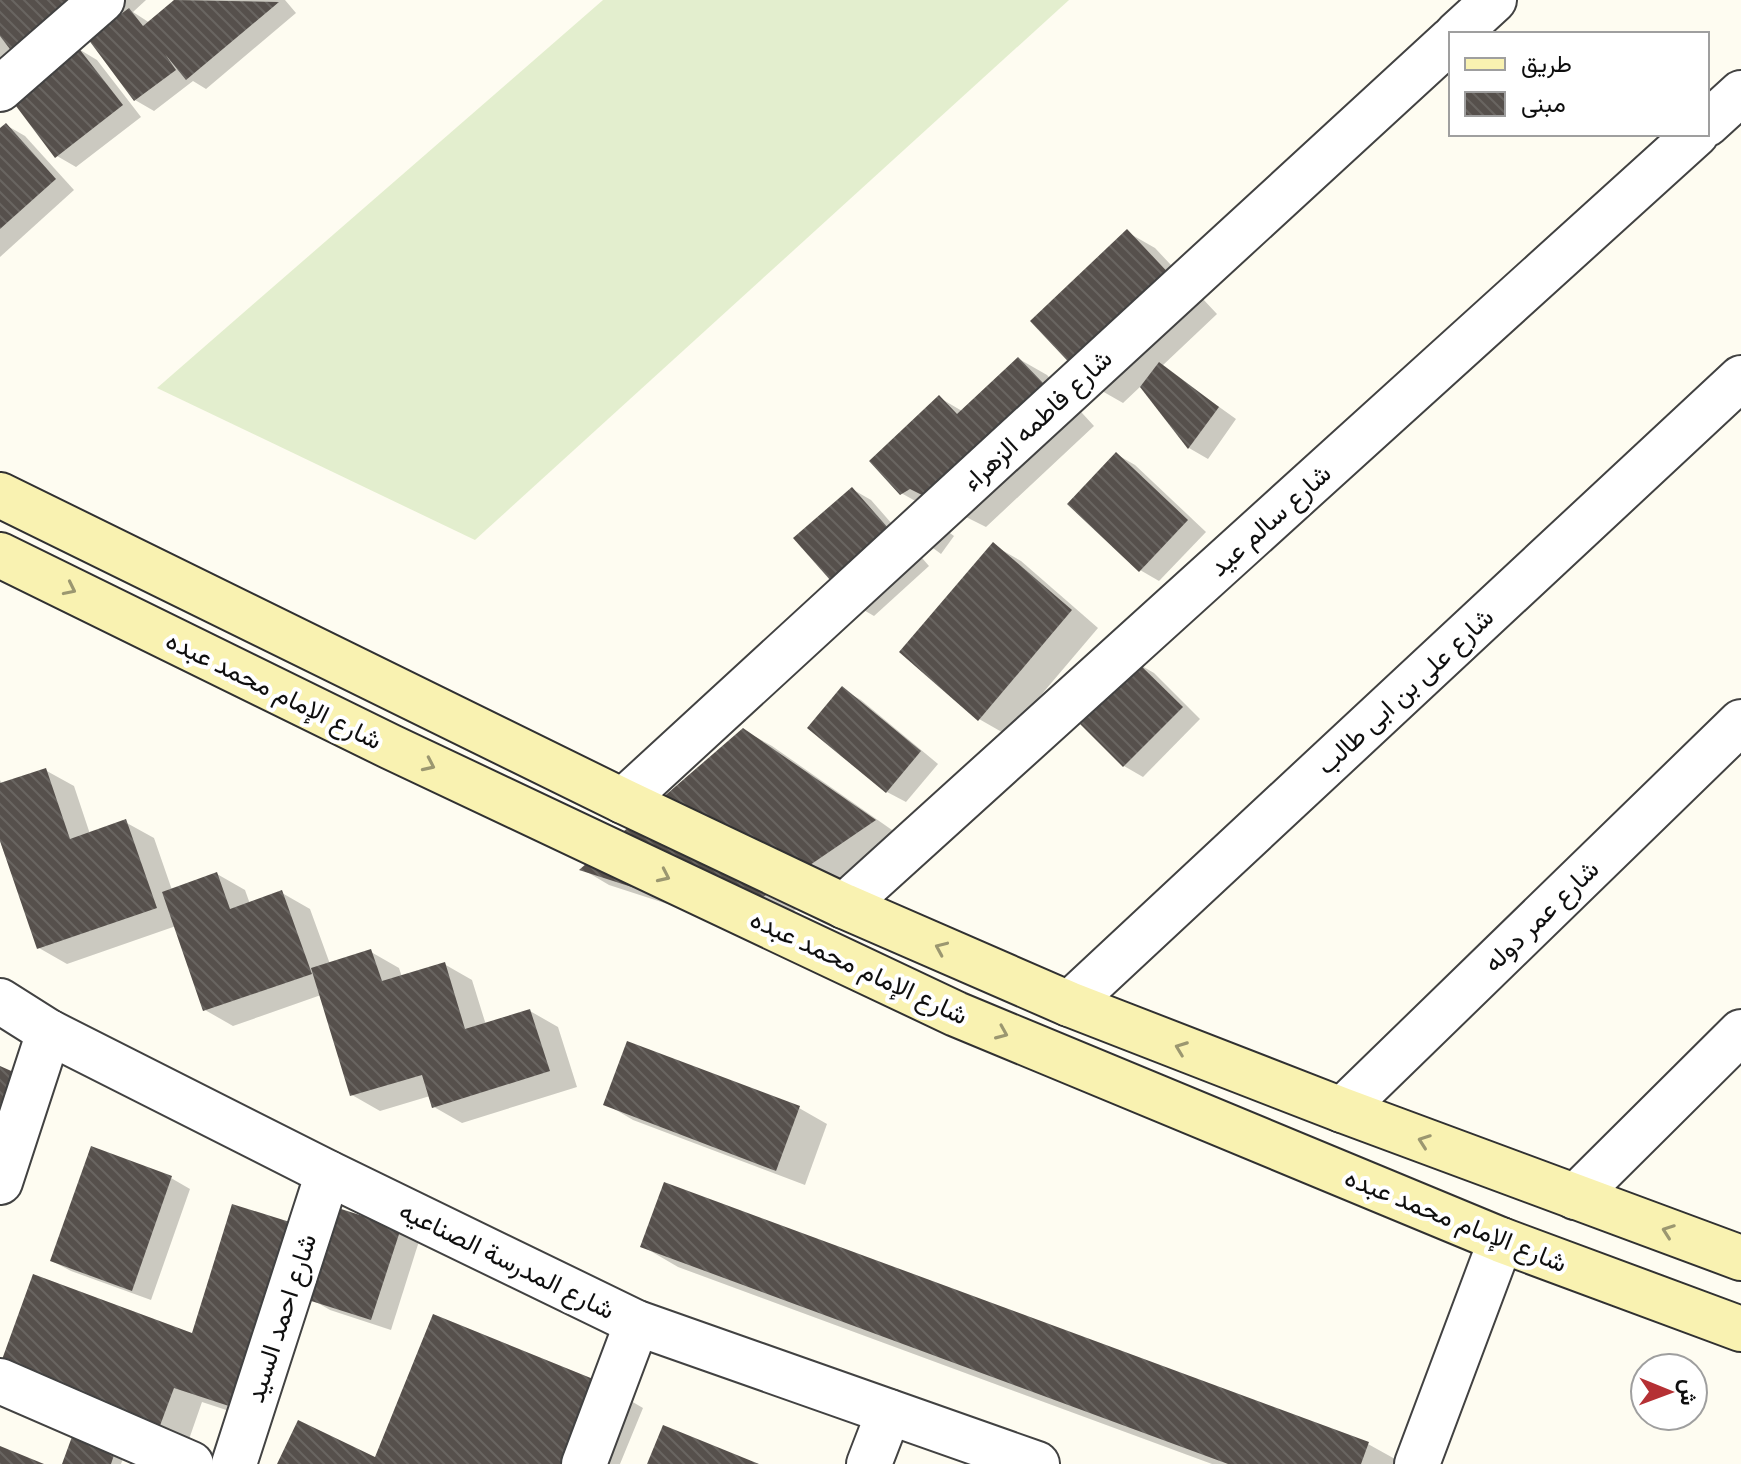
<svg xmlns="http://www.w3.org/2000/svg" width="1741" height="1464" font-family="'Source Serif 4',Vazirmatn,serif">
<defs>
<pattern id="building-back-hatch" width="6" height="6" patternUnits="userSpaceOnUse" patternTransform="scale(2)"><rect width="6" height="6" fill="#56504c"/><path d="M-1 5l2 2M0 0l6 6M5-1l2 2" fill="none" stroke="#696561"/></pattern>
</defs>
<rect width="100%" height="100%" fill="#fefcf1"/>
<!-- pitch -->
<path fill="#e3eece" d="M603 0H1069L475 540 157 388Z"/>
<!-- shadow -->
<g fill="#0003">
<path d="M0 0H146L133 12 150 23 177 0H285L296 13 206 89 193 81 154 111 135 100 90 39 77 48 97 60 141 117 76 167 57 156 0 60Z"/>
<path d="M6 125 25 136 74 190 0 257V131Z"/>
<path d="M1127 232 1155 248 1217 314 1162 366 1236 419 1208 459 1189 448 1141 386 1123 403 1095 387Z"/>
<path d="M1019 359 1047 375 1094 426 986 527 940 504 930 509 901 493 940 398 962 411Z"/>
<path d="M1116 454 1135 465 1206 532 1159 581 1140 570Z"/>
<path d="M852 489 871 500 929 566 874 616 855 605Z"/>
<path d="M912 505 954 536 941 554 898 522Z"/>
<path d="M993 545 1021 561 1098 628 1007 735 979 719Z"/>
<path d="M1135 662 1154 673 1200 719 1143 777 1124 766Z"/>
<path d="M842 689 861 700 938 764 906 802 887 792Z"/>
<path d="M743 730 772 746 902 837 760 934 609 885 582 869Z"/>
<path d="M45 770 74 786 90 834 125 822 154 838 172 890 217 874 245 890 250 904 282 893 310 909 330 964 371 952 399 968 402 977 444 964 472 980 486 1025 530 1011 558 1027 577 1087 462 1123 434 1107 430 1096 380 1111 352 1095 321 995 233 1026 205 1010 176 926 67 964 39 948 0 841V780L2 785Z"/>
<path d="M606 1104 799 1108 827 1124 805 1185 633 1120Z"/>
<path d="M171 1178 190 1189 151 1300 71 1271 52 1261Z"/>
<path d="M401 1227 420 1238 391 1330 330 1310 311 1299Z"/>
<path d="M642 1246 1368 1444 1404 1464H1212L678 1267Z"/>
<path d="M35 1277 263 1422 202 1402 187 1445 28 1387Z"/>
<path d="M607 1387 643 1408 620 1464H279L376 1460Z"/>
<path d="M74 1437 124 1456 121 1464H65Z"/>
</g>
<!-- building -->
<g fill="url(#building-back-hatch)">
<path d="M0 0H108L22 65 0 36Z"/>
<path d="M174 0 279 2 186 80 165 54 176 70 134 101 88 39 129 8 143 26Z"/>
<path d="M77 46 123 105 55 158 10 98Z"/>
<path d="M6 123 56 179 0 229V128Z"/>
<path d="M1127 229 1191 297 1094 389 1030 321Z"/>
<path d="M1018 357 1068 409 956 512 910 489 900 495 869 461 939 395 957 414Z"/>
<path d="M1159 362 1219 407 1188 449 1140 387Z"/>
<path d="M1116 452 1188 520 1139 572 1067 504Z"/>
<path d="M852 487 911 554 854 607 793 538Z"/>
<path d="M993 542 1072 610 978 721 899 652Z"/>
<path d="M1135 660 1183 707 1123 767 1076 720Z"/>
<path d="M842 686 921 751 886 793 807 728Z"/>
<path d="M743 728 876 820 731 919 579 870Z"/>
<path d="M46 768 70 839 126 819 157 908 37 949 0 841V783Z"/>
<path d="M217 872 230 909 282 890 312 974 203 1011 162 892Z"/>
<path d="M371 949 382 981 445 962 465 1029 530 1009 550 1071 432 1108 422 1075 350 1096 311 968Z"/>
<path d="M627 1041 800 1106 776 1171 603 1105Z"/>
<path d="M0 1066 27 1078 0 1143Z"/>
<path d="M91 1146 172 1176 132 1291 50 1261Z"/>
<path d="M664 1182 1369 1442 1361 1464H1228L640 1247Z"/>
<path d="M232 1204 293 1223 235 1408 174 1388 158 1431 0 1365 33 1274 192 1333Z"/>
<path d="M338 1208 391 1225H402L371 1320 308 1300Z"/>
<path d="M433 1314 608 1385 576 1464H277L298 1420 375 1457Z"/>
<path d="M663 1425 759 1464H647Z"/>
<path d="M73 1434 116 1449 111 1464H62Z"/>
<path d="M0 1446 44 1464H0Z"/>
</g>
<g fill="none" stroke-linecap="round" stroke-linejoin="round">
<!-- street casing -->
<g stroke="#424242" stroke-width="48">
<g id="street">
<path d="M1457 34 1494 0"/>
<path d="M0 89 102 0"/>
<path d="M1707 124 1741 93"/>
<path d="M623 801 1451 40"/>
<path d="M844 906 1696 134"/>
<path d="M0 1001 49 1032 328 1173 637 1323 1037 1464"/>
<path d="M1069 1004 1741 378"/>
<path d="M1342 1110 1741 722"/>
<path d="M0 1182 49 1032"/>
<path d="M1575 1197 1741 1032"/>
<path d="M0 1381 191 1464"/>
<path d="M234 1464 328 1173"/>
<path d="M584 1464 637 1323"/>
<path d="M869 1464 889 1412"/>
<path d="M1417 1464 1501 1240"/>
</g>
</g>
<!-- secondary casing -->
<g stroke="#313131" stroke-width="48">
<g id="secondary">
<path d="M0 495 623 801 844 906 1069 1004 1342 1110 1741 1258"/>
<path d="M0 555 391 747 956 1014 1501 1240 1741 1329"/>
</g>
</g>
<!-- street -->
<use href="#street" stroke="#fff" stroke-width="44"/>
<!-- secondary -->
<use href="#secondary" stroke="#f9f2b1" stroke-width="44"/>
</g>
<!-- one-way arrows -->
<defs><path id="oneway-chevron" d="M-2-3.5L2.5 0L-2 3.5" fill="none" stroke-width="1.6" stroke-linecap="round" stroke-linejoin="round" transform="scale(2)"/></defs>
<g stroke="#9b9770">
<use href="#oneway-chevron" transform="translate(70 589) rotate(26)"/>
<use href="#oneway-chevron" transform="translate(429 765) rotate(25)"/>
<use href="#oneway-chevron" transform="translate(664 876) rotate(25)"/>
<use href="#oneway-chevron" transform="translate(941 948) rotate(-156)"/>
<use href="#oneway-chevron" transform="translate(1002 1033) rotate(23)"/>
<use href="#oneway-chevron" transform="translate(1181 1048) rotate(-159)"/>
<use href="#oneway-chevron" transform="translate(1424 1141) rotate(-160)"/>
<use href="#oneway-chevron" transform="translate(1668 1231) rotate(-160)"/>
</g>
<g text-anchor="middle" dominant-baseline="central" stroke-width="8" stroke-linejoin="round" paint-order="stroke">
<!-- street labels -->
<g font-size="26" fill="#0f0f0f" stroke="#fff">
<text transform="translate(1037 420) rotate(-43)">شارع فاطمه الزهراء</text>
<text transform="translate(1270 520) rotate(-42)">شارع سالم عيد</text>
<text transform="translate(274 690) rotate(26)">شارع الإمام محمد عبده</text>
<text transform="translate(1405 691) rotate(-43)">شارع على بن ابى طالب</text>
<text transform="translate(1541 916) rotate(-44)">شارع عمر دوله</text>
<text transform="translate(859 967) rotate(25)">شارع الإمام محمد عبده</text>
<text transform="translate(1456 1220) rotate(22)">شارع الإمام محمد عبده</text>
<text transform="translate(507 1260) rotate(26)">شارع المدرسة الصناعيه</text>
<text transform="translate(281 1318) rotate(-72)">شارع احمد السيد</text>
</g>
</g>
<!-- legend -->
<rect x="1449" y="32" width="260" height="104" fill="#ffffff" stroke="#9f9f9f" stroke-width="2"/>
<rect x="1465" y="58" width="40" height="12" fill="#f9f2b1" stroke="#9f9f9f" stroke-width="2"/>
<text x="1521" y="72" font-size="24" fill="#0f0f0f">طريق</text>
<rect x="1465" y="92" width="40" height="24" fill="url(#building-back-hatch)" stroke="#9f9f9f" stroke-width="2"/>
<text x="1521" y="112" font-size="24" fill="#0f0f0f">مبنى</text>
<!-- north arrow -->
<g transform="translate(1669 1392) rotate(91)"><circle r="38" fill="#ffffff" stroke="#9f9f9f" stroke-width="2"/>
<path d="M0-6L14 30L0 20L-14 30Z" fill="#b53034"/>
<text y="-12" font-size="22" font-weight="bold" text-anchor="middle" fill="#0f0f0f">ش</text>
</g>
</svg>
